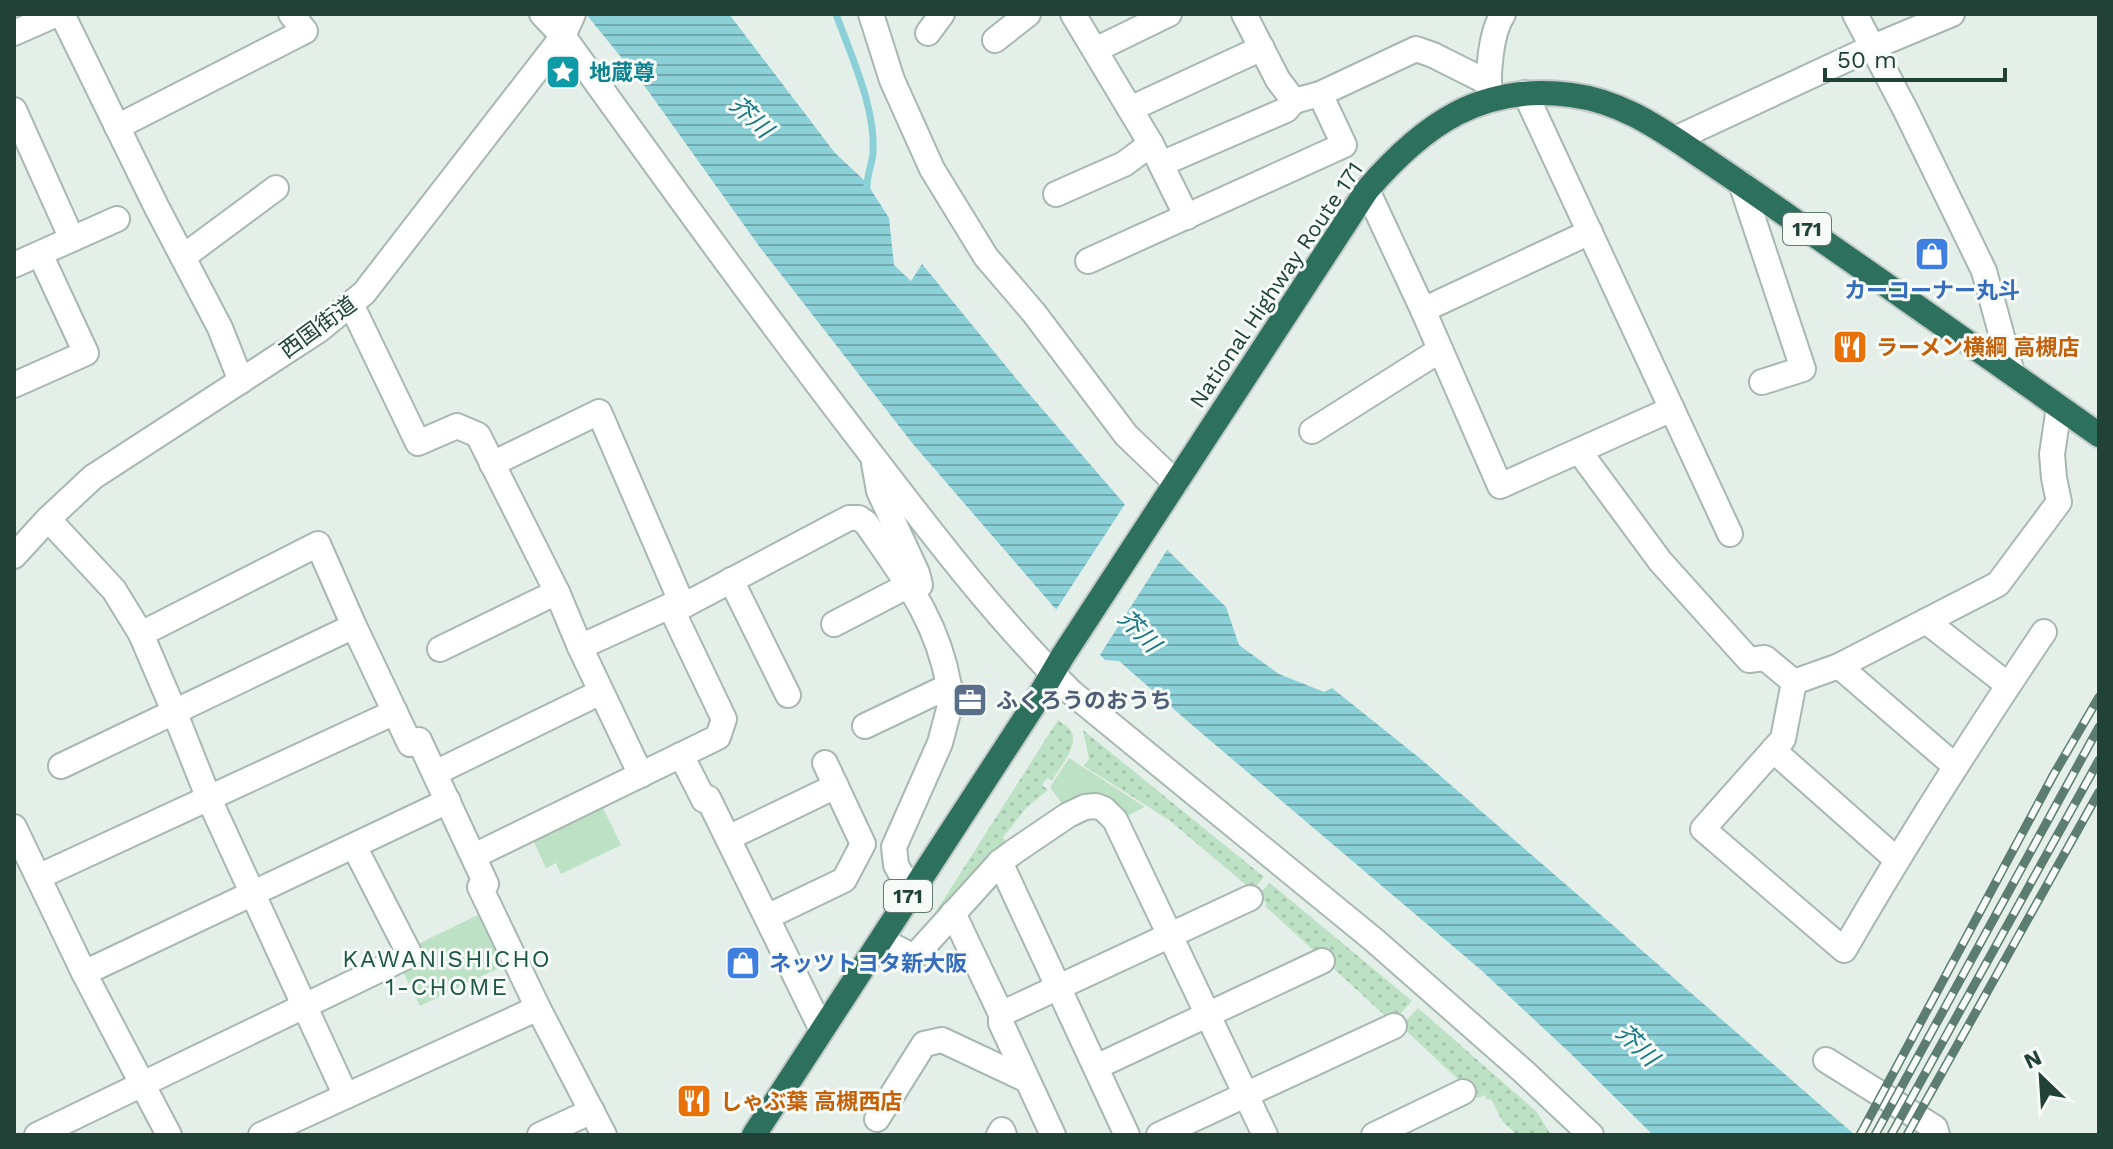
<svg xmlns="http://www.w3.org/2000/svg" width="2113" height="1149" font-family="'Work Sans','Noto Sans JP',sans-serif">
<defs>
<pattern id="grass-dots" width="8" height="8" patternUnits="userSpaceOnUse" patternTransform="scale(2)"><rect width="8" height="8" fill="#bde1c4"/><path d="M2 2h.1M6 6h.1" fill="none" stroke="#a2c2a9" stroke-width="1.8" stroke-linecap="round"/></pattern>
<pattern id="water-rules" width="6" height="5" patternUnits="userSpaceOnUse" patternTransform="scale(2)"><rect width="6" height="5" fill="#8ad0d6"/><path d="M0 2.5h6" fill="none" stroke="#70aaae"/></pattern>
</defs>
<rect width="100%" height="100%" fill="#e5efe9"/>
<!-- grass -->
<g fill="url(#grass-dots)">
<path d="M1058 720C1063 724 1070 727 1072 733 1078 746 1059 769 1052 780L1047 778 1042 785 1048 790 1027 807 1003 837 1005 841 931 926 928 924Z"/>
<path d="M1083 730 1264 877 1252 890 1169 820 1084 766 1089 759Z"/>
<path d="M1270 883 1412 1001 1392 1022 1265 906 1266 903 1258 895Z"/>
<path d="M1418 1008 1537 1112 1551 1135H1517L1503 1122 1491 1099 1487 1100 1485 1095 1478 1098 1401 1026Z"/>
</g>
<!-- green -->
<g fill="#bde1c4">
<path d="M1069 758 1145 807 1127 816 1123 813 1065 808 1050 787Z"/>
<path d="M601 804 621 845 561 874 556 863 546 868 532 838Z"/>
<path d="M482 913 507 964 420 1006 402 970 423 960 416 945Z"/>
</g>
<!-- water -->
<path fill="url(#water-rules)" d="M586 14H729L835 153 866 182 889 218 894 265 911 281 922 264 1024 388 1121 500 1155 538 1226 607 1239 645 1279 674 1324 692 1332 688 1422 760 1855 1135H1653L1570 1053 1481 970 1192 725 1119 661 1105 660 1053 606 913 444 759 246 646 88Z"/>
<!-- pier -->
<path fill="#e5efe9" d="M1127 501 1169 547 1098 658 1054 613Z"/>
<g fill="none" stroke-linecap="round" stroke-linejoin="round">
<!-- stream -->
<path stroke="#8ad0d6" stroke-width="7" d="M836 14C851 56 876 108 873 153 872 165 866 177 867 189"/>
<!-- minor casing -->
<g stroke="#a7b8b0" stroke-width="28">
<g id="minor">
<path d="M62 14 156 206 220 328 241 381"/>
<path d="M542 14 563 36C661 172 759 308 861 441 927 527 994 616 1071 692L1374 940 1523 1071 1591 1135"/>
<path d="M871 14 892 80 932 169 986 257 1034 313 1126 435 1176 483"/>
<path d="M1073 14 1151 144 1187 217"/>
<path d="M1244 14 1278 80 1294 101 1320 94 1416 49 1433 55 1489 83"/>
<path d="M1855 14 1906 111 1984 271 2012 373"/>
<path d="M14 33 57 14"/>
<path d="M928 33 942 14"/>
<path d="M995 40 1028 14"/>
<path d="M1095 50 1169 14"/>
<path d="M1525 93 1730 534"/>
<path d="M1489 97C1488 74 1490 34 1503 14"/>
<path d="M1130 109 1262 48"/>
<path d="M14 110 72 239"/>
<path d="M117 127 305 31 291 14"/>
<path d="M1675 139 1873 47 1952 14"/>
<path d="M1161 164 1286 110 1294 101"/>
<path d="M1741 183 1803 369 1762 382"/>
<path d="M1367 190 1423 310 1500 486 1672 409"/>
<path d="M1056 194 1124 164 1151 144"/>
<path d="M183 257 276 188"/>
<path d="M1088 261 1344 145 1320 94"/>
<path d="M14 265 117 219"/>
<path d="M351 304 418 443 457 426 478 435 557 592 580 647 641 775"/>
<path d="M1423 310 1590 232"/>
<path d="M14 385 86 353 40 254"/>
<path d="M1312 431 1440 350"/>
<path d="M1579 451 1660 561 1749 660 1765 658 1794 682"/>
<path d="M874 463 879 491 917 573 920 585"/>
<path d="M492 464 599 412 683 606"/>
<path d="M48 519 114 590 141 634 174 711 209 799 346 1096"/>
<path d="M14 556 48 519 93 477 319 330 364 293 563 36 573 14"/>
<path d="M731 580 788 695"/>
<path d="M1926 621 2008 685"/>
<path d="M834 624 909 585"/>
<path d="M141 634 318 544 354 626 410 744 419 740 486 884 480 887 538 1008 604 1135"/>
<path d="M580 647 670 606H683L849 518H859L866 523C904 578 937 619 949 686L865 726"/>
<path d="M440 649 557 592"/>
<path d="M1839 666 1955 766"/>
<path d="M1794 682 1783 739 1703 829 1844 950C1907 841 1974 736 2044 632"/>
<path d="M1794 682 1839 666 1998 584 2059 502 2054 478 2052 454 2059 407"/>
<path d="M1773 750 1896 859"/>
<path d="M681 755 704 800 708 798 822 1030"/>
<path d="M61 766 354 626"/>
<path d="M435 773 601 692"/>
<path d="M14 827 84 973 169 1135"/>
<path d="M728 838 836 786"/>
<path d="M474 856 718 737 724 719 670 606"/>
<path d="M1000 862 1127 1135"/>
<path d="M38 877 395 712"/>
<path d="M911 892 896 865 894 847 940 743 949 709V686"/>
<path d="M953 913 1001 1014V1023L1053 1135"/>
<path d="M767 917 844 880 863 844 825 763"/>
<path d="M881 940 914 957 1000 862 1015 851 1068 815 1085 807 1096 806 1104 809 1115 820 1265 1135"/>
<path d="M84 973 448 801"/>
<path d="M1001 1014 1250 898"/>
<path d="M1826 1060 1935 1128 1937 1135"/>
<path d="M1096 1067 1322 961"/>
<path d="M877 1119 924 1044 942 1040 1027 1080"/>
<path d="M37 1135 410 955 354 846"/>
<path d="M261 1135 538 1008"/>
<path d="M540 1135 592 1111"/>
<path d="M999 1135 1002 1130 1004 1135"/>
<path d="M1159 1135 1394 1026"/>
<path d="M1374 1135 1463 1092"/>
</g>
</g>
<!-- highway casing -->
<g stroke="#c1cac7" stroke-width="28">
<path id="highway" d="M754 1135 1035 703 1062 657 1367 190C1423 125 1481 83 1571 95 1620 101 1657 127 1696 153 1733 178 1770 203 1806 229 1904 297 2001 366 2099 435"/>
</g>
<!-- minor -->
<use href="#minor" stroke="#fff" stroke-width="24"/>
<!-- highway -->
<use href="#highway" stroke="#2c705d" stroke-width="24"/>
<!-- rail casing -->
<g stroke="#5d7d72" stroke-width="9">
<g id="rail">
<path d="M1860 1135 2054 774 2099 697"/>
<path d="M1875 1135 2099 727"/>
<path d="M1891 1135 2099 760"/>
<path d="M1907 1135 2099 792"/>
</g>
</g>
<!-- rail -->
<use href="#rail" stroke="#f6fbf8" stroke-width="6" stroke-dasharray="18" stroke-linecap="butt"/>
</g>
<!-- icons -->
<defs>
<g id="sight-square" transform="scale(1.8)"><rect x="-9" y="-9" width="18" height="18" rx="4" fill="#0f9aa8" stroke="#f6fbf8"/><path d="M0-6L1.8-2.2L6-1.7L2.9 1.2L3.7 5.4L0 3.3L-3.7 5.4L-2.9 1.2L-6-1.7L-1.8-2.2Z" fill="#fff"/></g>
<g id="shop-square" transform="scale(1.8)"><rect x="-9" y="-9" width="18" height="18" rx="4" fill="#3f7fe0" stroke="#f6fbf8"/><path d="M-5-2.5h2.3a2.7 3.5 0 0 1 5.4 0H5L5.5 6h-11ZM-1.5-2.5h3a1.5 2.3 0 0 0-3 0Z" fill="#fff"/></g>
<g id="restaurant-square" transform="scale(1.8)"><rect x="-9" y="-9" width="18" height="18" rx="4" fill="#e8710a" stroke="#f6fbf8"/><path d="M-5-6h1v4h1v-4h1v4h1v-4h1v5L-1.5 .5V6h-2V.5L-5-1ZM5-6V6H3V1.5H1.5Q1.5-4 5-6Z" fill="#fff"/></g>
<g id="office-square" transform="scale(1.8)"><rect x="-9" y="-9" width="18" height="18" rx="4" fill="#5c6f8a" stroke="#f6fbf8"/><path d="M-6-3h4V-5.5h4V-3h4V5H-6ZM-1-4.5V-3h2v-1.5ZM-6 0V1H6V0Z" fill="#fff"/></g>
</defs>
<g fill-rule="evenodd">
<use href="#sight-square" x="563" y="72"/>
<use href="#shop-square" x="1932" y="254"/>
<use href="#restaurant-square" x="1850" y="347"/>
<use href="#office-square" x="970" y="700"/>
<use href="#shop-square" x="743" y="963"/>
<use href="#restaurant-square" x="694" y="1101"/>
</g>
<g text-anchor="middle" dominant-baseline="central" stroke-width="6" stroke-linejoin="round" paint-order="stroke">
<!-- shield labels -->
<g fill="#f6fbf8" stroke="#627a71" stroke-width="2">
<rect x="1783" y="213" width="48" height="32" rx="6"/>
<rect x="884" y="880" width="48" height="32" rx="6"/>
</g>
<g font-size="20" font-weight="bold" fill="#224237">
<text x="1807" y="229">171</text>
<text x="908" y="896">171</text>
</g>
<!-- culture labels -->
<g font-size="22" font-weight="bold" fill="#0d838f" stroke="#f6fbf8" text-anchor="start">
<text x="589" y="72">地蔵尊</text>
</g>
<!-- street labels -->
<g font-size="22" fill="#224237" stroke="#f6fbf8">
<text transform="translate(1276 285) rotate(-56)">National Highway Route 171</text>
<text transform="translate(318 327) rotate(-36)">西国街道</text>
</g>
<!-- shop labels -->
<g font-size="22" font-weight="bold" fill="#366cbe" stroke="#f6fbf8">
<text x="1932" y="290">カーコーナー丸斗</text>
<text x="769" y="963" text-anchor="start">ネッツトヨタ新大阪</text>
</g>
<!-- food labels -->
<g font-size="22" font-weight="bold" fill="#c56008" stroke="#f6fbf8" text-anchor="start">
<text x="1876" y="347">ラーメン横綱 高槻店</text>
<text x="720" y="1101">しゃぶ葉 高槻西店</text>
</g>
<!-- service labels -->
<g font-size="22" font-weight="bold" fill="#4e5e75" stroke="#f6fbf8" text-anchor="start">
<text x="996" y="700">ふくろうのおうち</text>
</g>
<!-- water labels -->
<g font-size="24" font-style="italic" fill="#187882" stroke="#f6fbf8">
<text transform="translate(751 117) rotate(43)">芥川</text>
<text transform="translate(1139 631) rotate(46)">芥川</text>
<text transform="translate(1637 1045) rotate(44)">芥川</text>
</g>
<!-- neighbourhood labels -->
<g font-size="24" letter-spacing="2" fill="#1d5644" stroke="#f6fbf8">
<text x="447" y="959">KAWANISHICHO<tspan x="447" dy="28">1-CHOME</tspan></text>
</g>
</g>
<!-- border -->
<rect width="2113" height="1149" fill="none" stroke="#224237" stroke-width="32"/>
<!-- north arrow -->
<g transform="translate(2041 1077) rotate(335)" stroke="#f6fbf8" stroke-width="6" paint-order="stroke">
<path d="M0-6L14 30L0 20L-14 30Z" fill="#224237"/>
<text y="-12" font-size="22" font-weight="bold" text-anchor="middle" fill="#224237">N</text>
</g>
<!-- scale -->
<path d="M1825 68v12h180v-12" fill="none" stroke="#224237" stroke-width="4"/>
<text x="1837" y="68" font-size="24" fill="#224237" stroke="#f6fbf8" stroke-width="6" paint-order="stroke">50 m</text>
</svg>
